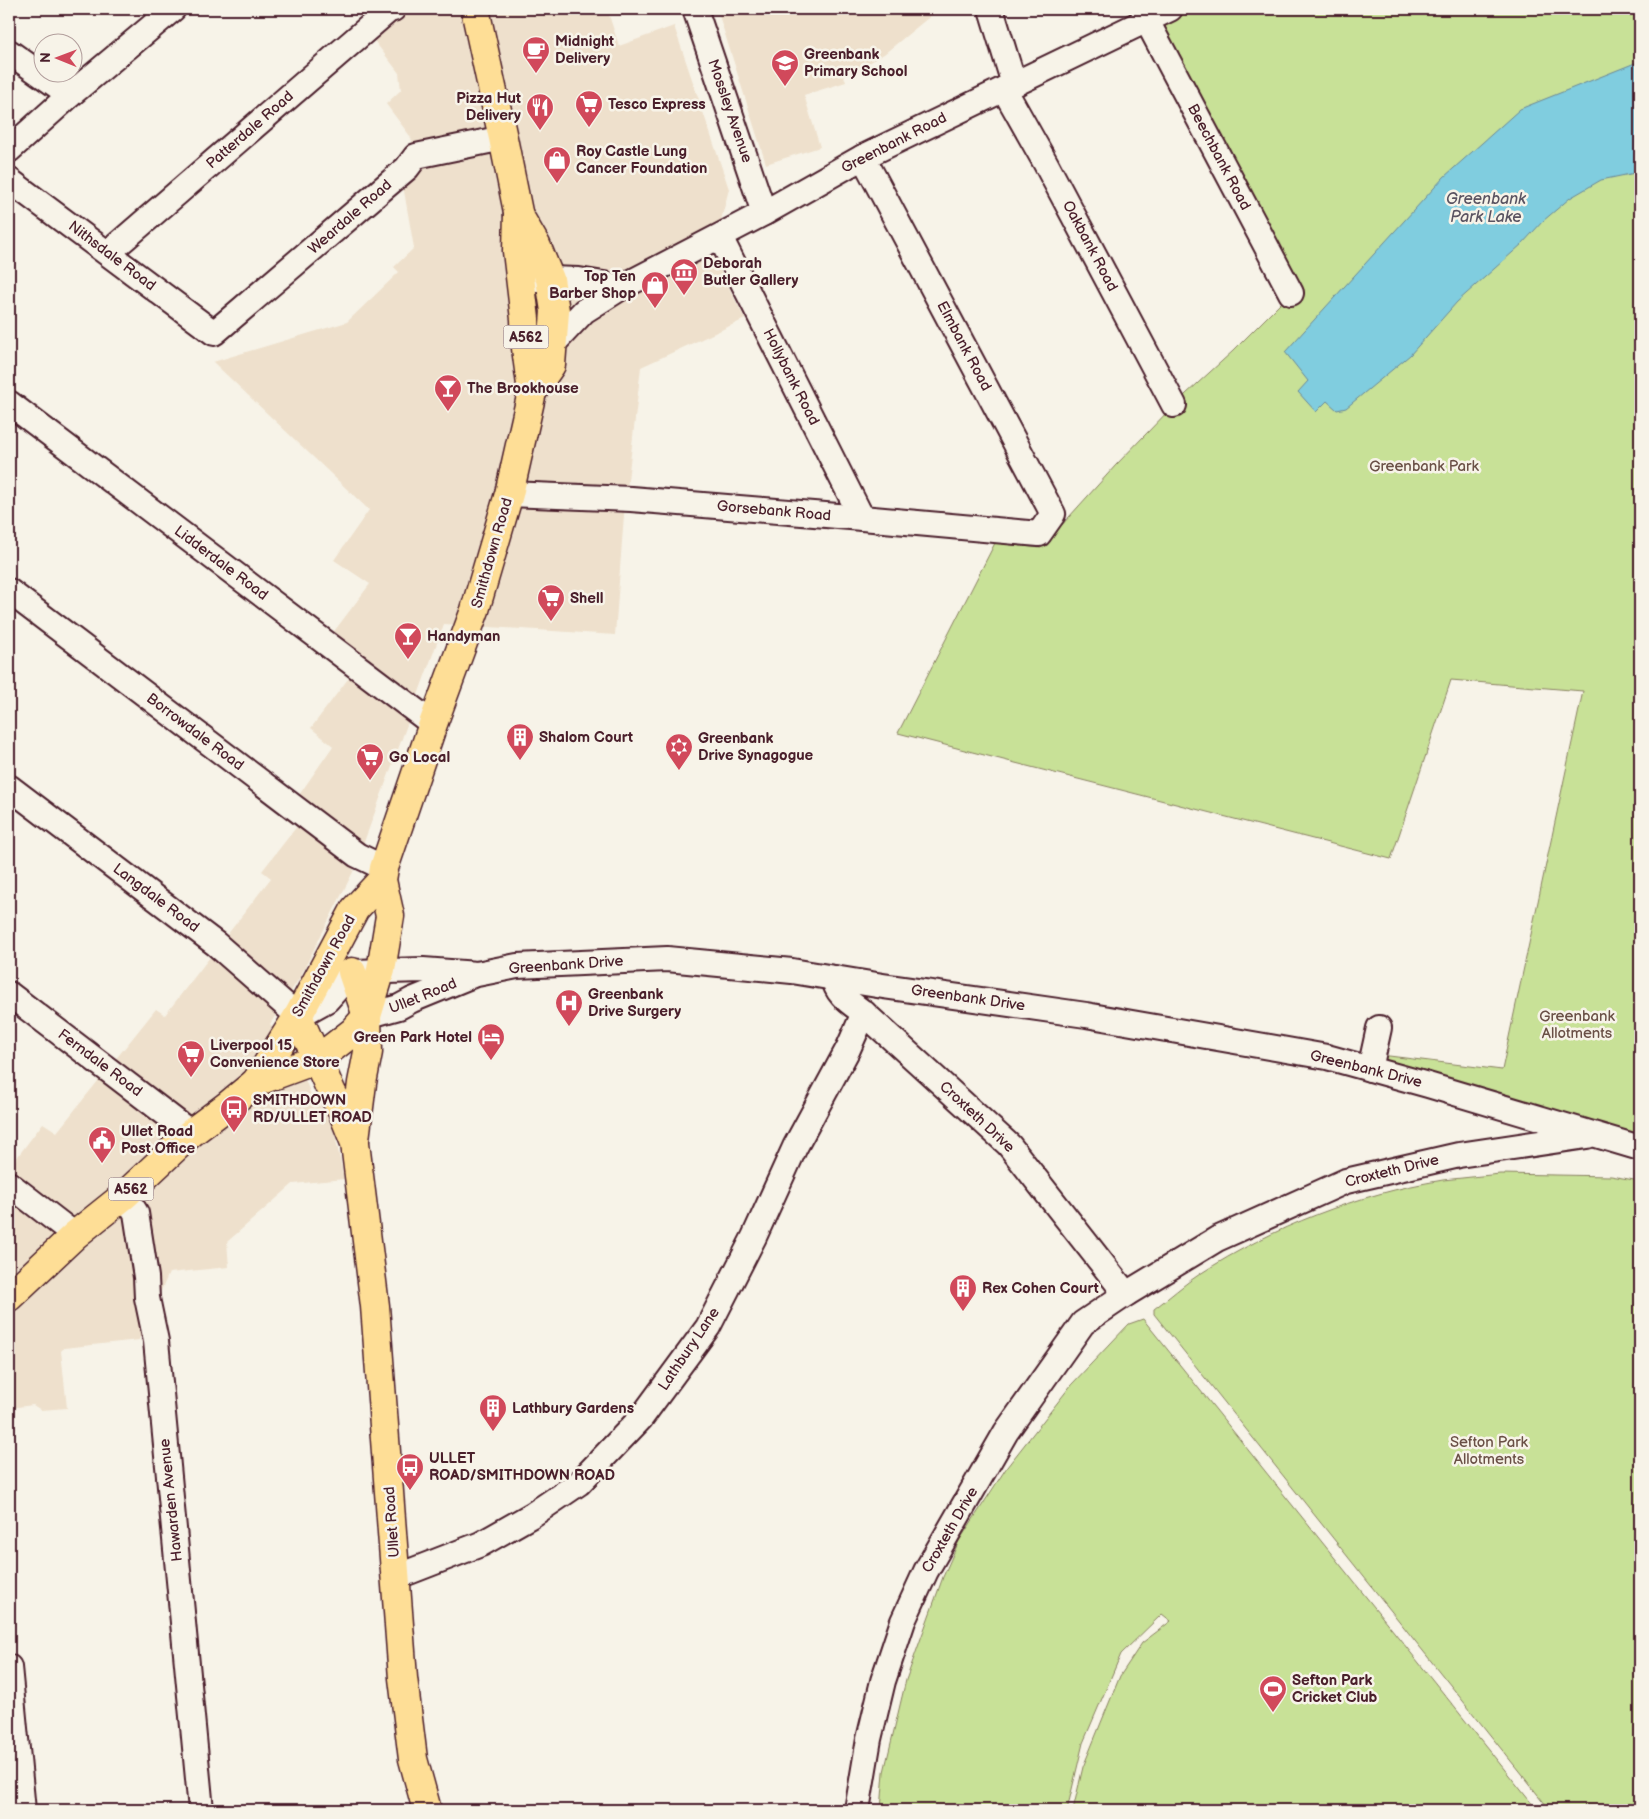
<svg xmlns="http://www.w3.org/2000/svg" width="1649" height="1819" font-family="'Balsamiq Sans',sans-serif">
<rect width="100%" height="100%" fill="#f7f3e8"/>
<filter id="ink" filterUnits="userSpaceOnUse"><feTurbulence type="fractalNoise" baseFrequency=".02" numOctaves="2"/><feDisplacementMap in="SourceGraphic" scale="10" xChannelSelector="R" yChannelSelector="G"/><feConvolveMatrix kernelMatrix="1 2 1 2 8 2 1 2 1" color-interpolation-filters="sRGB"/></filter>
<g filter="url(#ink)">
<!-- built -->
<g fill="#eee0cc">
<path d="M378 9H607L619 46 674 26 729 189 712 255 745 319 641 367 624 515 615 635 444 624 353 872 300 977 270 1024 294 1051 313 1100 323 1109 332 1120 344 1179 293 1184 227 1242 229 1267 169 1273 139 1340 64 1348 61 1351 67 1408 41 1410 33 1405 9 1408V1168L43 1123 57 1132 156 1009 165 1015 224 939 271 878 262 871 298 825 297 798 333 746 311 728 351 675 332 634 370 584 334 560 369 510 213 362 347 322 399 272 394 267 414 248 404 191 400 186 414 146 410 136 386 104 401 90 399 73 369 34Z"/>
<path d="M717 9H939L884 54 864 66 843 73 846 82 804 95 820 147 766 164Z"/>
</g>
<!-- green -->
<g fill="#c8e197" stroke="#898061">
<path d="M1170 9H1640V695H1638L1640 696V1154L1370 1069 1373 1054 1502 1070 1583 691 1451 680 1391 859 898 733 995 543 1041 548 1116 465 1174 405 1233 351 1291 293 1147 21Z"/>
<path d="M1500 1174 1611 1176 1640 1181V1810H1550L1154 1314V1309C1169 1298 1184 1284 1200 1274 1273 1227 1357 1194 1443 1180 1462 1178 1481 1176 1500 1174Z"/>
<path d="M1143 1319 1537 1810H1073L1083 1767 1120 1676 1142 1643 1171 1621 1162 1614 1121 1654 1083 1743 1067 1810H881L884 1772 906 1680 943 1577 959 1541 1007 1467 1072 1384 1129 1324Z"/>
</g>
<!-- water -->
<path fill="#80cddf" stroke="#6a8797" d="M1635 63H1640V172L1601 180 1570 198 1543 221 1522 244 1457 302 1410 355 1346 408 1337 410 1327 401 1316 412 1298 392 1308 381 1285 352 1444 177 1520 109Z"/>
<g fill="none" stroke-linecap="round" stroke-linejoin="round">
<!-- minor casing -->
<g stroke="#4a1f2b" stroke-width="28">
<g id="minor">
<path d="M695 9 764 213"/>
<path d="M991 9 1014 84"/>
<path d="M1143 9 1147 21 1291 293"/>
<path d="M9 52 70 95"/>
<path d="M1004 89 1045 162 1174 405"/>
<path d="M9 150 70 95 173 9"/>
<path d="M9 180 214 333 407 168 416 156 503 138"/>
<path d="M720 237 862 518"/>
<path d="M108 253 389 10 393 9"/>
<path d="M521 281 550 279 579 280 622 287"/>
<path d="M553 344 584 311 622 287 764 213 863 157 1170 9"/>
<path d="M9 403 433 724"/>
<path d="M509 494 631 499 862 518 1039 534 1053 514 863 157"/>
<path d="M9 591 357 855 384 868"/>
<path d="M9 787 216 944 298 1016 327 1000 352 972 423 970 477 974 517 966 667 959 792 971 883 986 1086 1015 1327 1057 1428 1085 1640 1148"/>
<path d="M834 978C836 995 851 1003 864 1013L1009 1145 1126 1294"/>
<path d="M9 994 191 1133"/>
<path d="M367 1016 399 1007 412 1000 473 975"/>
<path d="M1370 1069 1379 1028"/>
<path d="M9 1184 75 1235"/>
<path d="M125 1195 136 1213 146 1277 147 1298 156 1341 201 1810"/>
<path d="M396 1577 481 1544 532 1515 579 1483 641 1418 708 1327 754 1237 795 1147 848 1049 864 1013"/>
<path d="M9 1667 23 1810"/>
<path d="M857 1810 869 1739 883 1681 903 1621 926 1571 1006 1432 1083 1323 1126 1294 1217 1239 1346 1181 1459 1155 1587 1136"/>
</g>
</g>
<!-- major casing -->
<g stroke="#4a1f2b" stroke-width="31">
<g id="major">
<path d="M352 972 367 1016 368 1052 362 1083 355 1139"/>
<path d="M298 1016 332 1093 341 1108 355 1143 375 1306 403 1678 413 1759 427 1810"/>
</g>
</g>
<!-- highway casing -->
<g stroke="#4a1f2b" stroke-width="31">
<g id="highway">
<path d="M518 214 536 245 550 279 555 311 551 365 532 392"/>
<path d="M256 1082 318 1059 354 1031 367 1016 381 970 390 916 382 880 384 868 433 724 475 610 509 494 532 392 526 348 525 319 517 251 518 212 503 138 475 9"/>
<path d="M9 1297 75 1235 125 1195 191 1133 227 1106 256 1082 298 1016 355 909 382 880"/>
</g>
</g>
<!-- minor -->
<use href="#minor" stroke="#f7f3e8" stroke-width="24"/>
<!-- major -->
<use href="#major" stroke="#fede96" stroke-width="28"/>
<!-- highway -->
<use href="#highway" stroke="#fede96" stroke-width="28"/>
</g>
</g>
<!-- icons -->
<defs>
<g id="cafe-pin" transform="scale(1.4375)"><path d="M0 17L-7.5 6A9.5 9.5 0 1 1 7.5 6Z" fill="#d1495b" stroke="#f7f3e8"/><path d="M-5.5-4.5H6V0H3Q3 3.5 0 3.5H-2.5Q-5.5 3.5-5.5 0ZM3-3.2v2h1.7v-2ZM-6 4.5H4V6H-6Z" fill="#fff"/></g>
<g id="school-pin" transform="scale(1.4375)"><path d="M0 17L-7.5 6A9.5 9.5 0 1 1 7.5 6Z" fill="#d1495b" stroke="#f7f3e8"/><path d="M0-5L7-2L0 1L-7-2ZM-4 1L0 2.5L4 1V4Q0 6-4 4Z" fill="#fff"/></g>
<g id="supermarket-pin" transform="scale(1.4375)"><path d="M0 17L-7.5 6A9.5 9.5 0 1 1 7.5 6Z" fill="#d1495b" stroke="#f7f3e8"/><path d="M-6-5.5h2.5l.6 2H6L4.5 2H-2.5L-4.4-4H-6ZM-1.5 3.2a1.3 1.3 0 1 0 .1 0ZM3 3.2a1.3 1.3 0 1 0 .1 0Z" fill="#fff"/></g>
<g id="restaurant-pin" transform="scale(1.4375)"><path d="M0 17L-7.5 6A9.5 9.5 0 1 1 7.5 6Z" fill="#d1495b" stroke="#f7f3e8"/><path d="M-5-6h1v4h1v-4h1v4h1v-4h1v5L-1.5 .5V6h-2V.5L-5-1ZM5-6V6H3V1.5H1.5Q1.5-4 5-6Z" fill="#fff"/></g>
<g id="shop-pin" transform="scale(1.4375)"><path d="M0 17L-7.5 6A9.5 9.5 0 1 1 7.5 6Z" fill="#d1495b" stroke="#f7f3e8"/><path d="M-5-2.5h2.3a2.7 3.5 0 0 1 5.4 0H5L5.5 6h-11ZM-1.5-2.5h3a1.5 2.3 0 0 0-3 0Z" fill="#fff"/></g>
<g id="museum-pin" transform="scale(1.4375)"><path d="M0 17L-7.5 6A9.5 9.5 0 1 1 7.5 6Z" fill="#d1495b" stroke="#f7f3e8"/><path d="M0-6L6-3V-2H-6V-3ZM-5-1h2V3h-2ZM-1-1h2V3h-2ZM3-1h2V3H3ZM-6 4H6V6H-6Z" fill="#fff"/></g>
<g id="bar-pin" transform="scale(1.4375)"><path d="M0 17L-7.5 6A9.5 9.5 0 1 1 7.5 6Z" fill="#d1495b" stroke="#f7f3e8"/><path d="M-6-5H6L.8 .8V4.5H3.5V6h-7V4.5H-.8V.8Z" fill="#fff"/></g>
<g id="building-pin" transform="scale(1.4375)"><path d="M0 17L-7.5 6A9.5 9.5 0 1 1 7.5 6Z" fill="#d1495b" stroke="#f7f3e8"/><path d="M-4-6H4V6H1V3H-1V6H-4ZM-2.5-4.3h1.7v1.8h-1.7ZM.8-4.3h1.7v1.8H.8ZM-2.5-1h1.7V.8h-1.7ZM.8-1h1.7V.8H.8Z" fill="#fff"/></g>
<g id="synagogue-pin" transform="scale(1.4375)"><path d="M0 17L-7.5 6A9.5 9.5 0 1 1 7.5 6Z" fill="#d1495b" stroke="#f7f3e8"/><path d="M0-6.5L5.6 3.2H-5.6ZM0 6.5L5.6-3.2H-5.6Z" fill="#fff"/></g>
<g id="hospital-pin" transform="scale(1.4375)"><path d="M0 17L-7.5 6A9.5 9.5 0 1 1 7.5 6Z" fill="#d1495b" stroke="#f7f3e8"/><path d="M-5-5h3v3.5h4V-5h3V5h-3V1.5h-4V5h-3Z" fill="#fff"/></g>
<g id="hotel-pin" transform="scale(1.4375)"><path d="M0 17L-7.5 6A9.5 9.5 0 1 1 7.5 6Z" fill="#d1495b" stroke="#f7f3e8"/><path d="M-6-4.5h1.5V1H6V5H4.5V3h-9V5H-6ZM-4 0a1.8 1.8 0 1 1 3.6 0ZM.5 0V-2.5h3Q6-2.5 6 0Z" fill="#fff"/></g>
<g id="bus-pin" transform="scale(1.4375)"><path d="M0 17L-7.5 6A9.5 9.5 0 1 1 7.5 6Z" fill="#d1495b" stroke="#f7f3e8"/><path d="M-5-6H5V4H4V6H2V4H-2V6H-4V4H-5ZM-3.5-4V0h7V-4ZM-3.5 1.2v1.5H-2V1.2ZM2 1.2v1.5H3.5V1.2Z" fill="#fff"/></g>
<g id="civic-pin" transform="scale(1.4375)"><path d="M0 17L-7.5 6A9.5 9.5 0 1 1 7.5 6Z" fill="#d1495b" stroke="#f7f3e8"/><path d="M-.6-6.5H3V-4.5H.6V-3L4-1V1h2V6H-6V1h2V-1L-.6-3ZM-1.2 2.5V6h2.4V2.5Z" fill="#fff"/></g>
<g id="stadium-pin" transform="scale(1.4375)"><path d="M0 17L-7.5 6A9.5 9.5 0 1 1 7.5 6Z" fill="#d1495b" stroke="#f7f3e8"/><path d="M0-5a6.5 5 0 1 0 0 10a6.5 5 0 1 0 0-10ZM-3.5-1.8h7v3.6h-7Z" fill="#fff"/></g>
</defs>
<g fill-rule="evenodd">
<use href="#cafe-pin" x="536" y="50"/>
<use href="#school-pin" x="785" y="63"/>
<use href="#supermarket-pin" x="589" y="104"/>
<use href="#restaurant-pin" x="540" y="107"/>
<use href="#shop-pin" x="557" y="160"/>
<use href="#museum-pin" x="684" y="272"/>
<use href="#shop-pin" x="655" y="285"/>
<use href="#bar-pin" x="448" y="388"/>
<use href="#supermarket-pin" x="551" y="598"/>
<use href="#bar-pin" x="408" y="636"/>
<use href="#building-pin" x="520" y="737"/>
<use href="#synagogue-pin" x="679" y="747"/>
<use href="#supermarket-pin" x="370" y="757"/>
<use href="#hospital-pin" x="569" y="1003"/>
<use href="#hotel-pin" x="491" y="1037"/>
<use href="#supermarket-pin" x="191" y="1054"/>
<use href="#bus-pin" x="234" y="1109"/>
<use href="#civic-pin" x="102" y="1140"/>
<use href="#building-pin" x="963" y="1288"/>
<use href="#building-pin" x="493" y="1408"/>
<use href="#bus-pin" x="410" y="1467"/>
<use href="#stadium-pin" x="1273" y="1689"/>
</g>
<g text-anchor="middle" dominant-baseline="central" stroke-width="5" stroke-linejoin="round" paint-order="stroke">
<!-- shield labels -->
<g fill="#f7f3e8" stroke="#7e5f64" stroke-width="1">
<rect x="503.5" y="325.5" width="45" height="23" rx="4"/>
<rect x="108.5" y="1177.5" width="45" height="23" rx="4"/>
</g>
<g font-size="14" font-weight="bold" fill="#4a1f2b">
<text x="526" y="337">A562</text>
<text x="131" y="1189">A562</text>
</g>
<!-- poi labels -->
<g font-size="15" font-weight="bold" fill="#4a1f2b" stroke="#f7f3e8" text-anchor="start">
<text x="555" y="41">Midnight<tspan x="555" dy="17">Delivery</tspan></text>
<text x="804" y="54">Greenbank<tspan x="804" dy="17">Primary School</tspan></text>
<text x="521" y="98" text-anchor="end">Pizza Hut<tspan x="521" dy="17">Delivery</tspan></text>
<text x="608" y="104">Tesco Express</text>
<text x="576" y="151">Roy Castle Lung<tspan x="576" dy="17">Cancer Foundation</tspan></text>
<text x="703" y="263">Deborah<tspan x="703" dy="17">Butler Gallery</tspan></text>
<text x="636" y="276" text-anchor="end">Top Ten<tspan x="636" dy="17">Barber Shop</tspan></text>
<text x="467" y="388">The Brookhouse</text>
<text x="570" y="598">Shell</text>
<text x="427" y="636">Handyman</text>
<text x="539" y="737">Shalom Court</text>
<text x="698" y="738">Greenbank<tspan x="698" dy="17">Drive Synagogue</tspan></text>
<text x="389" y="757">Go Local</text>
<text x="588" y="994">Greenbank<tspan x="588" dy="17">Drive Surgery</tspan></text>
<text x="472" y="1037" text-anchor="end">Green Park Hotel</text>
<text x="210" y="1045">Liverpool 15<tspan x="210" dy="17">Convenience Store</tspan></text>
<text x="253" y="1100">SMITHDOWN<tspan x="253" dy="17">RD/ULLET ROAD</tspan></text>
<text x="121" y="1131">Ullet Road<tspan x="121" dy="17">Post Office</tspan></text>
<text x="982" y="1288">Rex Cohen Court</text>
<text x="512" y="1408">Lathbury Gardens</text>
<text x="429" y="1458">ULLET<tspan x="429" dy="17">ROAD/SMITHDOWN ROAD</tspan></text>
<text x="1292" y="1680">Sefton Park<tspan x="1292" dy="17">Cricket Club</tspan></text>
</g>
<!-- street labels -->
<g font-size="15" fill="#4a1f2b" stroke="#f7f3e8">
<text transform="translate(730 111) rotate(71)">Mossley Avenue</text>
<text transform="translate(250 130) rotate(-41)">Patterdale Road</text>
<text transform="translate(894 143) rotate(-27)">Greenbank Road</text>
<text transform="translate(1219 157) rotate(62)">Beechbank Road</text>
<text transform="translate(350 217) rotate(-41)">Weardale Road</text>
<text transform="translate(1090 246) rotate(62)">Oakbank Road</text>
<text transform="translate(112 256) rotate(37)">Nithsdale Road</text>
<text transform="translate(964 346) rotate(62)">Elmbank Road</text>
<text transform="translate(791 377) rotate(63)">Hollybank Road</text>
<text transform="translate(774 511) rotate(5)">Gorsebank Road</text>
<text transform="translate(492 553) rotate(-74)">Smithdown Road</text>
<text transform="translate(221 563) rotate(37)">Lidderdale Road</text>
<text transform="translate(195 732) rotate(37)">Borrowdale Road</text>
<text transform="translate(156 898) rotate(37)">Langdale Road</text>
<text transform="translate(566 965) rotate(-4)">Greenbank Drive</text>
<text transform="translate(324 966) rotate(-61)">Smithdown Road</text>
<text transform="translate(423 996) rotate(-22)">Ullet Road</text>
<text transform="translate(968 998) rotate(8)">Greenbank Drive</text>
<text transform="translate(100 1063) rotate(37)">Ferndale Road</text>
<text transform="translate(1366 1069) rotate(14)">Greenbank Drive</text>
<text transform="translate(977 1117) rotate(43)">Croxteth Drive</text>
<text transform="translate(1392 1171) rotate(-14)">Croxteth Drive</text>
<text transform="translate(689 1349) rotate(-56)">Lathbury Lane</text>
<text transform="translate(171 1500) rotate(-96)">Hawarden Avenue</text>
<text transform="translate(392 1522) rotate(-94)">Ullet Road</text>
<text transform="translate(950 1530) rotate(-60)">Croxteth Drive</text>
</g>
<!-- park labels -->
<g font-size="15" fill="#6a5046" stroke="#f7f3e8">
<text x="1424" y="466">Greenbank Park</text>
<text x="1577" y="1016">Greenbank<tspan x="1577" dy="17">Allotments</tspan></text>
<text x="1489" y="1442">Sefton Park<tspan x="1489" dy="17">Allotments</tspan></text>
</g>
<!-- water labels -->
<g font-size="16" font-style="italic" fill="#5a5361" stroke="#f7f3e8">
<text x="1486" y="199">Greenbank<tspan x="1486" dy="18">Park Lake</tspan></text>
</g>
</g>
<!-- margin -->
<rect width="1649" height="1819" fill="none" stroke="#f7f3e8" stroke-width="30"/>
<rect x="15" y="15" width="1619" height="1789" fill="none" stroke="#4a1f2b" stroke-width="2" filter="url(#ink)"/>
<!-- north arrow -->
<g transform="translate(58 58) rotate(271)"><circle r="24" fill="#f7f3e8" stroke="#b29e9c"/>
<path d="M0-4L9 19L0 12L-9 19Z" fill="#d1495b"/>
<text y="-8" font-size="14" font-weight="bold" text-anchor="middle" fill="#4a1f2b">N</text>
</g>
</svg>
